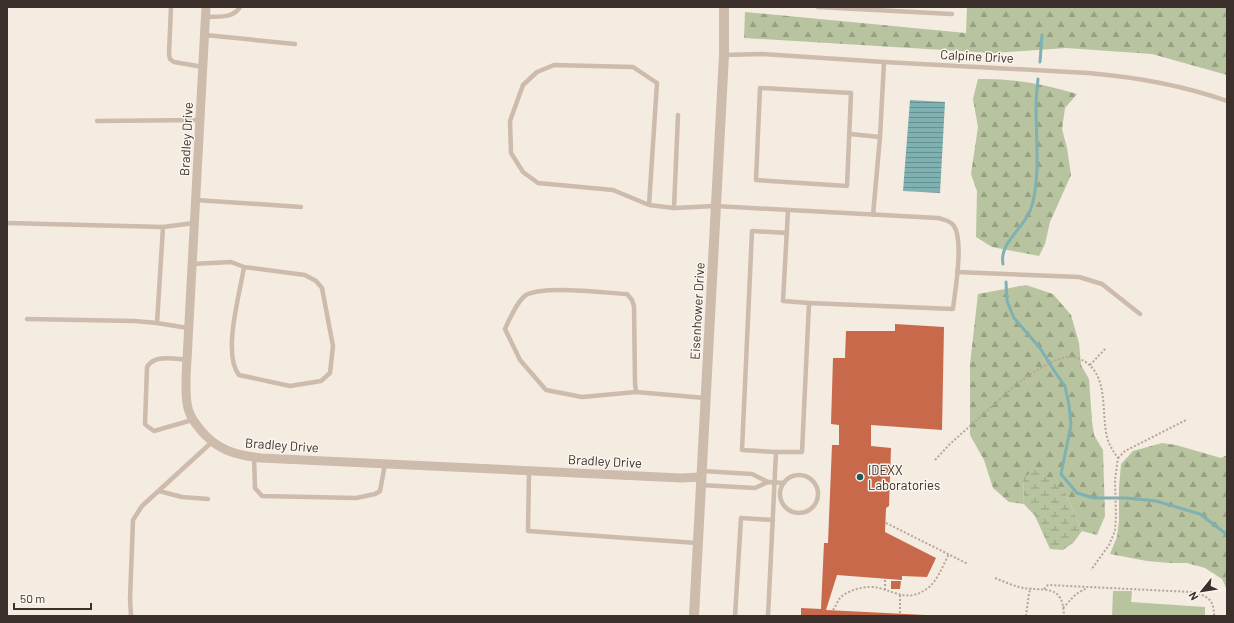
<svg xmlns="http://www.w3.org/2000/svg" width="1234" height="623" font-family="Barlow,sans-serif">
<defs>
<pattern id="forest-firs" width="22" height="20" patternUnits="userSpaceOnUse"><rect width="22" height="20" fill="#b8c4a0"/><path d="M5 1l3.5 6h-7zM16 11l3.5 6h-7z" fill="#97a083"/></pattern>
<pattern id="wetland-marsh" width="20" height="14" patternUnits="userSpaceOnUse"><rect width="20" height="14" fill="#b8c4a0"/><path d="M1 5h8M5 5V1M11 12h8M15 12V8" fill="none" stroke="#97a083"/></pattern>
<pattern id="water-rules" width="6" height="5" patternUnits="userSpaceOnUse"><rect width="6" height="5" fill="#7fb0b2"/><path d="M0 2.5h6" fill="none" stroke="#699091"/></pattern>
</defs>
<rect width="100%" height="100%" fill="#f4ebe1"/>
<!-- forest -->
<g fill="url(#forest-firs)">
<path d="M967 7H1227V75L1152 54 1066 48 993 53 744 38 745 12 966 33Z"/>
<path d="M978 79C1012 78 1045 84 1077 94L1065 108 1062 129 1067 148 1071 175 1050 222 1045 244 1039 256 992 247 976 237 977 191 971 174 978 127 973 99Z"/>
<path d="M1026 285 1053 294 1071 315 1079 343 1081 365 1089 379 1092 421 1094 435 1103 450 1105 516 1097 535 1082 531 1066 494 1023 478 1024 504 1009 502 993 488 984 460 970 435V364L978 294Z"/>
<path d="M1162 443 1176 445 1221 458 1227 455V590L1222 579 1205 568 1187 563H1169L1147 561 1110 554 1117 537 1119 521V487L1121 464 1133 451Z"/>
</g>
<!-- wetland -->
<path fill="url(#wetland-marsh)" d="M1037 468 1066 494 1082 531 1073 543 1063 550 1050 549 1035 516 1024 504 1023 478Z"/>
<!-- garden -->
<path fill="#b8c4a0" d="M1113 591H1132L1131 602 1205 607V616H1112Z"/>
<!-- water -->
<path fill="url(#water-rules)" d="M910 100 945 102 940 193 903 191Z"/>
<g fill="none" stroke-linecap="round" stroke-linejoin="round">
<!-- stream -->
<g stroke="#7fb0b2" stroke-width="3">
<path d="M1040 62 1042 35"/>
<path d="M1003 264C999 243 1023 229 1030 211 1041 183 1036 139 1036 109 1036 99 1037 89 1038 79"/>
<path d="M1006 282 1007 301 1014 318 1040 348 1055 372 1065 386 1069 405 1071 425 1061 474 1077 493 1094 498H1127L1156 501 1200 514 1225 533 1227 537"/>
</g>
</g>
<!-- building -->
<g fill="#c8694b">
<path d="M895 324 944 327 942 430 871 425V446L891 448 889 506 886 508 885 532 936 558 927 577 902 576V580L837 575 826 610 925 615V616H801V608L821 609 824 543H828L832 445H839V425L831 424 833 358H845L846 331H895Z"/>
<path d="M891 581H901L900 589H891Z"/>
</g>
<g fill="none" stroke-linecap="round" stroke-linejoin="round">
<!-- path -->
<g stroke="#b9a596" stroke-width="2" stroke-dasharray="2 2" stroke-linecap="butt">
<path d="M1090 365 1106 348"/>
<path d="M1118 458 1125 451 1186 420"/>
<path d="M935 460 950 444 1018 383C1031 374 1053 358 1069 357 1074 356 1080 359 1084 361 1109 376 1101 412 1107 437 1109 445 1113 451 1118 458L1115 480 1116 516 1115 531 1109 545 1091 570"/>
<path d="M886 523 968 564"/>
<path d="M995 578C1003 581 1011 585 1019 587 1043 593 1063 581 1064 616"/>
<path d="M1044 589 1048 585 1191 592C1207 596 1214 598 1214 616"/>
<path d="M885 590V578"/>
<path d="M1063 608 1076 594 1087 588"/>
<path d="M833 610C836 606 838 600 841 597 850 589 868 585 879 588 898 593 909 602 928 588 938 580 943 565 949 554"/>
<path d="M900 613V595"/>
<path d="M1026 616 1029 593 1031 588"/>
</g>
<!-- service -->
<g stroke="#cdbbac" stroke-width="4.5">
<path d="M171 7 169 54 170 59 174 62 203 67"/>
<path d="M818 7 952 14"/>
<path d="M206 17C218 16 233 19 240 7"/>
<path d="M205 35 295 44"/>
<path d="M724 55 762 54 884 62 1088 73C1135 77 1182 85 1227 101"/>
<path d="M760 88 851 93 847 186 756 180Z"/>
<path d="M97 121 200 120"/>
<path d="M850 134 880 137"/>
<path d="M196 200 301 207"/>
<path d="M649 205 657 83 633 67 554 65 537 72 523 85 510 121 511 153 523 172 538 183 613 190 649 205 674 208 715 206 938 218C944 220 950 220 954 226 964 241 955 291 953 309L809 303 802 452H776L742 450 752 231 787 233"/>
<path d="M674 208 678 115"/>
<path d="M788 210 783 301 809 303"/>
<path d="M873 215 880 137 884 62"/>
<path d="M7 223 163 227"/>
<path d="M192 264 231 262 244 267 305 275 316 281 322 288 333 346 330 373 321 381 290 386 239 375C222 354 240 293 244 267"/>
<path d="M957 272 1079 277 1102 284 1140 314"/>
<path d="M27 319 135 321 157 323"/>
<path d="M188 328 157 323 163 227 194 223"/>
<path d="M187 360C175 359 154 354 147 367L145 424 147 426 154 431 192 420"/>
<path d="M636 392 582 397 546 390 520 360 505 329C509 320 518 300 526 295 545 285 604 293 627 294L632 300 634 306 635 383 636 392 705 398"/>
<path d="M254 457 255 488 262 496 356 498 375 494 380 491 385 464"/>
<path d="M529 471 528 531 697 543"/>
<path d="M702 471 752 474 768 482"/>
<circle cx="799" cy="494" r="19"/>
<path d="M700 485 755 488 768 482 784 483"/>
<path d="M159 491 182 497 208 499"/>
<path d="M131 616 130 599 133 520 142 506 212 442"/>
<path d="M735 616 741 518 773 520"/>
<path d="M768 616 776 452"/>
</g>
<!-- minor -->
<path stroke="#cdbbac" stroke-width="9" d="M206 7 187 360C186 374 185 389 187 403 188 413 193 421 199 428 216 450 235 455 261 458L681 478 701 477"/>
<!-- tertiary -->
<path stroke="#cdbbac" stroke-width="10" d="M694 616 724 55V7"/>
</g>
<!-- markers -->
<circle fill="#1f5a5e" stroke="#fbf5ee" stroke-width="1.5" cx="860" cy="477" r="4"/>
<g text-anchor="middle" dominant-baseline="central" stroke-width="3" stroke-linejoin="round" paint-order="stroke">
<!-- street labels -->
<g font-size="13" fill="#3b302b" stroke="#fbf5ee">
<text transform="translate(977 56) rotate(3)">Calpine Drive</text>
<text transform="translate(186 139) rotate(-87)">Bradley Drive</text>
<text transform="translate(697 311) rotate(-87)">Eisenhower Drive</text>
<text transform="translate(282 445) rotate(4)">Bradley Drive</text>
<text transform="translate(605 461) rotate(3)">Bradley Drive</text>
</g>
<!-- poi labels -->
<g font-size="13" fill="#3b302b" stroke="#fbf5ee" text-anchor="start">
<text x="868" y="470">IDEXX<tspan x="868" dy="15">Laboratories</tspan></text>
</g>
</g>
<!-- border -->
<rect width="1234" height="623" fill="none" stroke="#3b302b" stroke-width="16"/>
<!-- north arrow -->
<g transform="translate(1202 591) rotate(240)" stroke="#fbf5ee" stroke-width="3" paint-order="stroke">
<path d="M0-3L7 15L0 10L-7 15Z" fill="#3b302b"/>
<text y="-6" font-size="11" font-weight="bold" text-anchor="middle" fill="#3b302b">N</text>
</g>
<!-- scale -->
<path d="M14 603v6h77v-6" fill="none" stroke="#3b302b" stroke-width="2"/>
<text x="20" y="603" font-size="12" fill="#3b302b" stroke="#fbf5ee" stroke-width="3" paint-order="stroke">50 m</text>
</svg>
